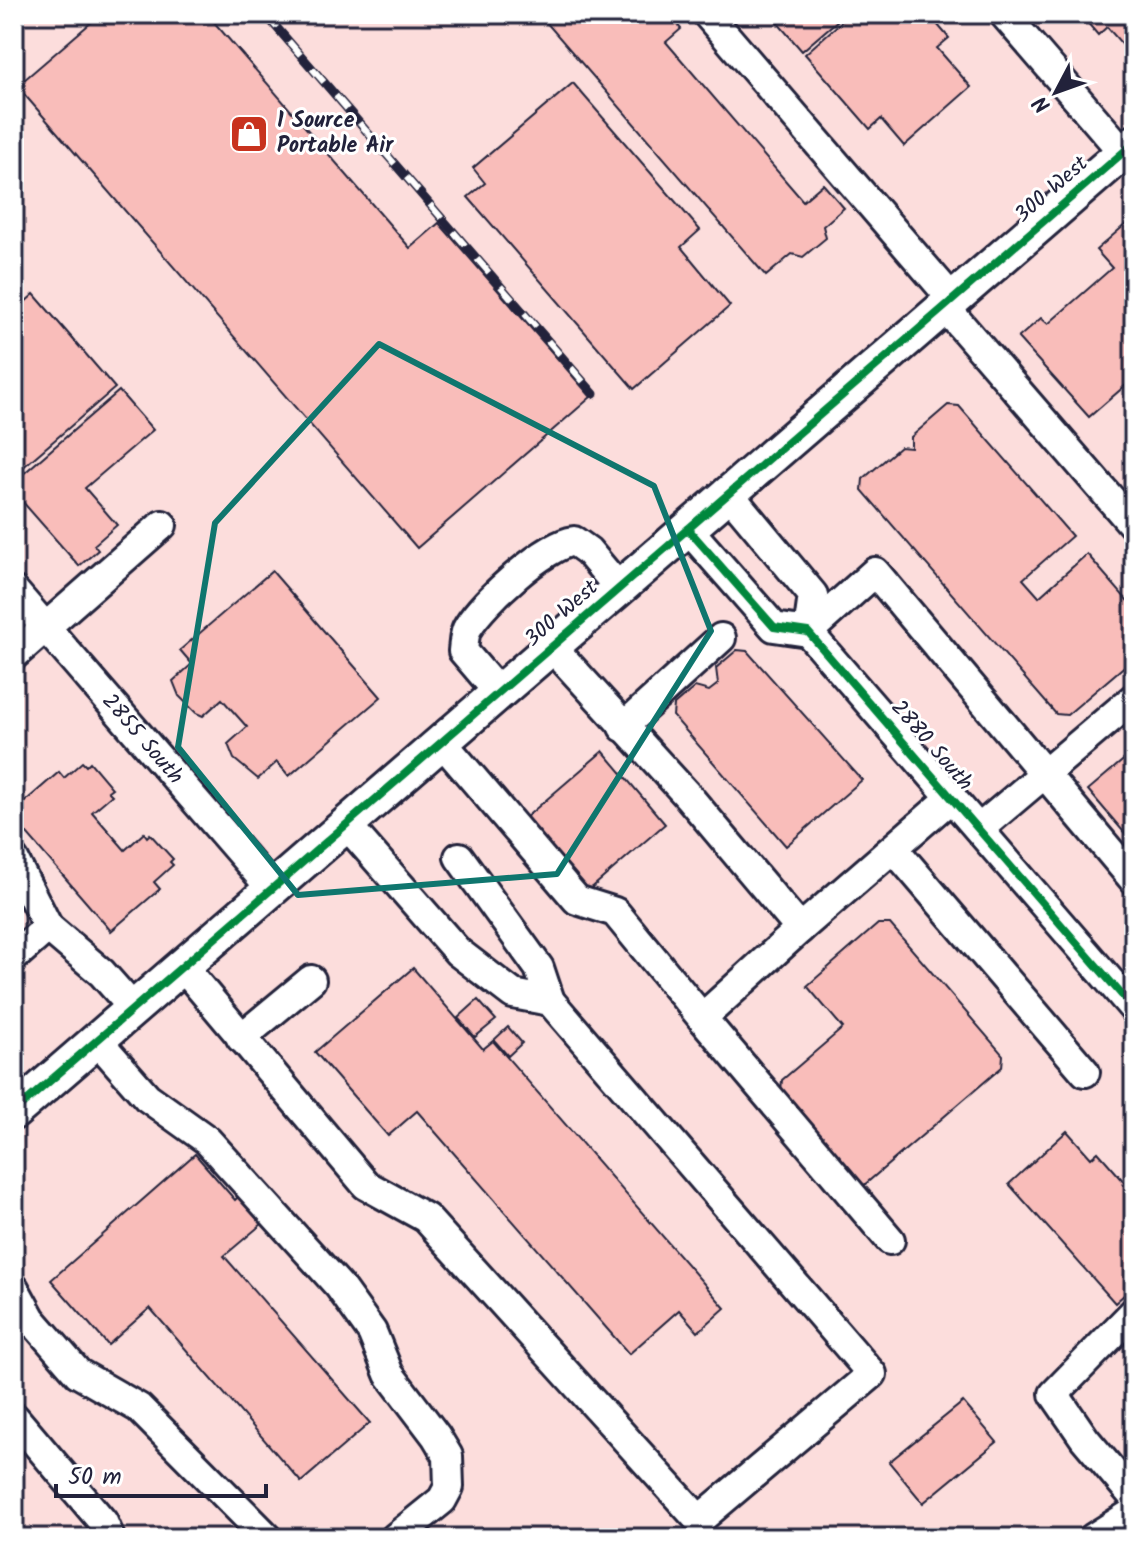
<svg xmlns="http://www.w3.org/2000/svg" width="1148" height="1552" font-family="Kalam,sans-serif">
<rect width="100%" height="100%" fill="#fdebea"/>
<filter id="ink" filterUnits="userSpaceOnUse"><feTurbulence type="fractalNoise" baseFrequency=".0125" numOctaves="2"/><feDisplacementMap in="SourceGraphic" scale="16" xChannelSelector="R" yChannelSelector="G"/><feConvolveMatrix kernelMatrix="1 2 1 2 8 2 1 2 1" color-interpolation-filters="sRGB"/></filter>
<g filter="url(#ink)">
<!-- built -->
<rect fill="#fcdddc" x="14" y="14" width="1120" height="1524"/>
<!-- building -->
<g fill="#f9bdba" stroke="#22223b" stroke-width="2">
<path d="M101 14H207L410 248 439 223 591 397 417 548 17 86Z"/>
<path d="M539 14H668L681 29 666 42 803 201 823 184 844 208 823 226 826 238 803 257 792 254 766 276Z"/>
<path d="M770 14H845L802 51Z"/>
<path d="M850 14H934L931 17 949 38 937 48 971 87 904 146 881 119 870 129 805 54Z"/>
<path d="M1080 14H1134V45L1127 50 1107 27 1098 35Z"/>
<path d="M573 83 700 230 681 247 730 306 634 389 468 197 485 183 473 168Z"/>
<path d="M1134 217V378L1089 417 1018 338 1041 318 1048 324 1112 268 1096 250Z"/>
<path d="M34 294 115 388 14 475V312Z"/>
<path d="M119 391 153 430 85 488 117 525 94 545 98 550 79 566 14 492V482Z"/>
<path d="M948 405 959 406 1072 536 1023 579 1039 597 1087 554 1134 608V658L1067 715 1056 714 862 490 863 479 900 447 911 448V437Z"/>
<path d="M272 571 381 697 289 776 277 762 258 779 234 759 228 744 247 727 222 699 203 716 196 713 179 696 173 681 192 664 180 650Z"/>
<path d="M737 650 747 651 862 780 786 846 673 716 674 705 695 687 709 691 718 684 716 668Z"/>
<path d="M603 751 665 824 588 891 525 818Z"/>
<path d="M1134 751V844L1088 790Z"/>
<path d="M82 762 86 766 90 762 112 788 108 791 112 795 92 812 125 850 144 833 147 837 150 834 173 859 170 862 173 865 154 882 160 889 111 931 14 819V811L59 772 64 778Z"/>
<path d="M878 924H890L1003 1055 1002 1067 863 1186 781 1091 782 1080 843 1028 807 986Z"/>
<path d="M413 968 483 1049 493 1041 725 1308 698 1332 679 1310 629 1354 417 1111 388 1136 315 1052Z"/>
<path d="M478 1000 496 1020 475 1037 458 1018Z"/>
<path d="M508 1027 522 1043 508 1056 494 1040Z"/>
<path d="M1067 1131 1091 1158 1098 1152 1134 1193V1286L1115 1303 1009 1184Z"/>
<path d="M195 1154 235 1200 238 1197 262 1224 224 1256 370 1423 301 1482 150 1308 108 1345 51 1280Z"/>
<path d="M963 1402 997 1442 923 1503 889 1462Z"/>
</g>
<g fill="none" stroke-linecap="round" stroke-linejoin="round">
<!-- minor casing -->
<g stroke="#22223b" stroke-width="34">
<g id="minor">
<path d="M707 14 953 300"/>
<path d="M1004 14 1123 152"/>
<path d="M945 307 1134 526"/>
<path d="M729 494 813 595 808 632"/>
<path d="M688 529 774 627 808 632 1134 1009"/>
<path id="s1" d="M14 591 271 888"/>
<path d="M808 632 875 572 1134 880"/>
<path d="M552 647 688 796 800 929 952 797"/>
<path d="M14 655 162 525"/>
<path d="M498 692 463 651C464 643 464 633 468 627 484 601 545 545 574 541L588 551 619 588"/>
<path d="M623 727 721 638"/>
<path d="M441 741 577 900 615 912 702 1018"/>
<path d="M979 829 1134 698"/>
<path d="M895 850 1085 1072"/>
<path d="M459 857 539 968 550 1001"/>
<path d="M14 860 48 927"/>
<path d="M800 929 702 1018 890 1240"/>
<path d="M14 957 48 927 102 973 133 1008"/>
<path d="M182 966 366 1185 426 1218 699 1520 872 1374 550 1001 513 994 458 952 346 824"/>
<path d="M241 1038 311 980"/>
<path d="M97 1040 147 1097 207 1140 339 1286 372 1332 389 1374 436 1436 448 1456 449 1487 442 1500 395 1538"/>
<path d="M14 1288 31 1319 78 1373 139 1408 268 1538"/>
<path d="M1134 1312 1054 1394 1085 1439 1134 1497"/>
<path d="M14 1417 103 1522 110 1538"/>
<path d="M1093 1538 1134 1512"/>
</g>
</g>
<!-- major casing -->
<g stroke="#22223b" stroke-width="40">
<path id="major" d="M14 1112 1134 143"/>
</g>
<!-- minor -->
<use href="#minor" stroke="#fff" stroke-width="28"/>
<!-- major -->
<use href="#major" stroke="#fff" stroke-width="34"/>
<!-- rail casing -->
<g stroke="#22223b" stroke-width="9">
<path id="rail" d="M265 14 594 394"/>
</g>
<!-- rail -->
<use href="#rail" stroke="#fff" stroke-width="6" stroke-dasharray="18" stroke-linecap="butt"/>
<!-- cycleway casing -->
<g stroke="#fff" stroke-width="13">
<g id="cycleway">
<path d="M688 529 774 627 808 632 1134 1009"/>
<path d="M14 1112 1134 143"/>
</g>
</g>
<!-- cycleway -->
<use href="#cycleway" stroke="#00873e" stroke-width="8"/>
</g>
</g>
<!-- marked area -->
<path fill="none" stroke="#0f766e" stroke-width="6" stroke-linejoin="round" d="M379 344 654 486 711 631 557 874 298 895 178 747 215 523Z"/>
<!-- icons -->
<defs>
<g id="shop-square" transform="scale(2)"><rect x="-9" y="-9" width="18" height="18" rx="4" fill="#c8321e" stroke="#fff"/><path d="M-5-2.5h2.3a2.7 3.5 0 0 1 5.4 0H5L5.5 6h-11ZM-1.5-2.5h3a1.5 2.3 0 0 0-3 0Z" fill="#fff"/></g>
</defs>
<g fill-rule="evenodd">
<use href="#shop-square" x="249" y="134"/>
</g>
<g text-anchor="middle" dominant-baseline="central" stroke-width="6" stroke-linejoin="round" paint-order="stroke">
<!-- poi labels -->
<g font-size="22" font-weight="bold" fill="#22223b" stroke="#fff" text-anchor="start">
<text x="277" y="121">1 Source<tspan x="277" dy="25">Portable Air</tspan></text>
</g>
<!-- street labels -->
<g font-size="22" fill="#22223b" stroke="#fff">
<text transform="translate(1052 190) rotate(-41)">300 West</text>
<text transform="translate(562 614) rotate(-41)">300 West</text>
<text stroke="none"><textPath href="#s1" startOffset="196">2855 South</textPath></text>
<text transform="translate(931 746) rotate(49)">2880 South</text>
</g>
</g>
<!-- margin -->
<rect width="1148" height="1552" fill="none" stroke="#fff" stroke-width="48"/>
<rect x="24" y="24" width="1100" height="1504" fill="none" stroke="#22223b" stroke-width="3" filter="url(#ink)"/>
<!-- north arrow -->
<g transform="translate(1056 92) rotate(229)" stroke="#ffffff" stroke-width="6" paint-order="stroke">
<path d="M0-6L14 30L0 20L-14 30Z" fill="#22223b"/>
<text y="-12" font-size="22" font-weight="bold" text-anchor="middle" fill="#22223b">N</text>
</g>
<!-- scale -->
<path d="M56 1484v12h210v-12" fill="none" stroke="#22223b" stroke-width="4"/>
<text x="68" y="1484" font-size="24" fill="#22223b" stroke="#ffffff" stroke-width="6" paint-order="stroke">50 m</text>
</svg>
